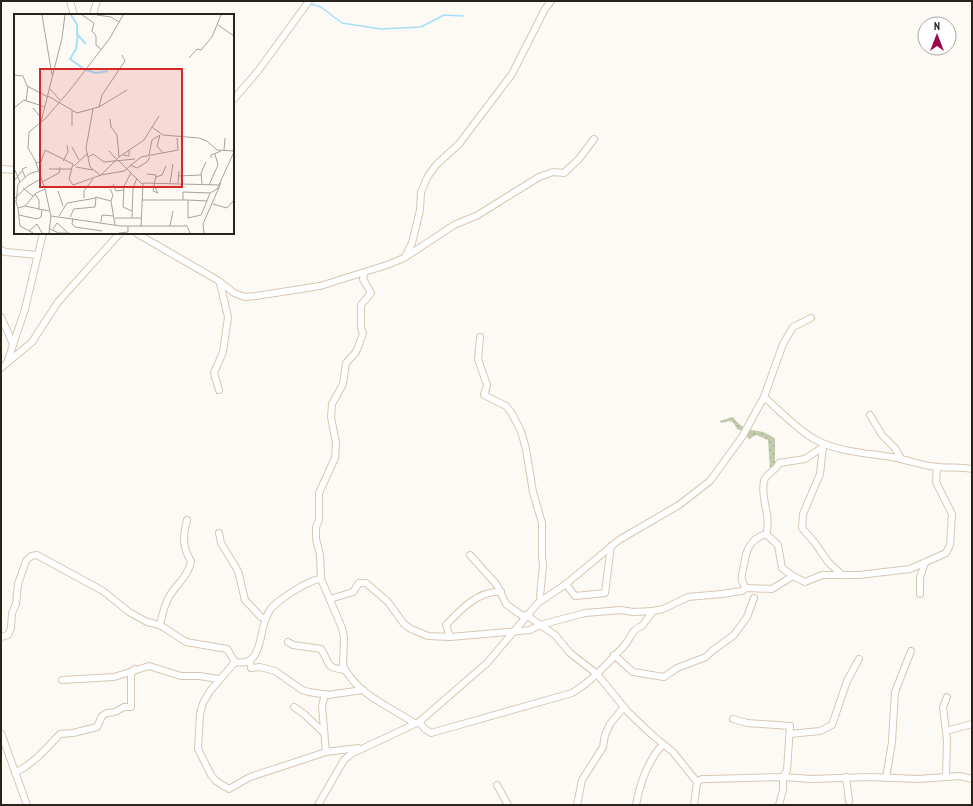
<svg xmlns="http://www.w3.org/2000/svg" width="973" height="806" font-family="'PT Sans Narrow',sans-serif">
<defs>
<pattern id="park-dots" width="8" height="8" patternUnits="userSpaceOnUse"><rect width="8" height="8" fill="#c2cbac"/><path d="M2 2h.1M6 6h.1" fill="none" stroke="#a7ae93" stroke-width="1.8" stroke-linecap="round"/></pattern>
</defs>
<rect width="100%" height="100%" fill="#fdf9f5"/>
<!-- park -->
<path fill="url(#park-dots)" d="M733 417C747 437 760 425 775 439V470L770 468 768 440 756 435 749 439 742 431 737 429 733 422 729 421 722 423 719 421Z"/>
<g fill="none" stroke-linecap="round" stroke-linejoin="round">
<!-- stream -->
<path stroke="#a4e1f8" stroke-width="1.5" d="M311 4 321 7 342 23 381 29 421 27 444 15 464 16"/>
<!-- minor casing -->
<g stroke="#d7c7b3" stroke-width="8">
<g id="minor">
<path d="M70 1 74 15"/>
<path d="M93 15 97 1"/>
<path d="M233 100 258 71 309 1"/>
<path d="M1 169 15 170"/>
<path d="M136 233 219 281 234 293 245 297 256 296 320 286 387 265 404 258 454 225 478 215 539 177 553 172 564 173 579 159 594 139"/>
<path d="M1 250 5 252 38 255"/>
<path d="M405 257 412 243 420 210 421 192 428 176 437 164 459 144 512 74 545 9 551 1"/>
<path d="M364 273 363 279 371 293 361 305V328L363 333 360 342 356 352 346 363 343 384 332 404 331 417 336 443 335 458 319 493V520L316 527V539L320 555 321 579 342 628 344 637 343 666C359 696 388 705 414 723"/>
<path d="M1 317 13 344"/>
<path d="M480 337 478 359 487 385 484 395 506 406 511 412 521 431 526 449 533 492 542 523V556L543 566 540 596 541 600"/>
<path d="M7 363 25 309 43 233"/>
<path d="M1 368 32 342 58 302 120 233"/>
<path d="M219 390 214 373 223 352 228 317 220 283"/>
<path d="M764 397 783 344 793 327 811 318"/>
<path d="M870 415 882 435 895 448 901 459"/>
<path d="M823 446 820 474 803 514 802 528 815 543 828 562 842 575"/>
<path d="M219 533 221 543 238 571 245 600 261 617 266 619"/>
<path d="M766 534 778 545 782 568 793 576"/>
<path d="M470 555 497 585 506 604 524 617"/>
<path d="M566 584 575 596 605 593 611 546"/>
<path d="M746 588C739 579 742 575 744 565 746 550 750 539 766 534 772 516 760 500 764 481 766 473 775 472 779 463L805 459 823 447"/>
<path d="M920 594V577L925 563"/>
<path d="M330 599 353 592 359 583H366L388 602 404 624 411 629 428 636 450 637 530 630 540 625 585 613 621 610 633 612 653 611"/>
<path d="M526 615 555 635 570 653 597 674 628 712 651 734 673 752 697 782"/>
<path d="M160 625C162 615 164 605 170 595 177 584 189 575 191 561 182 547 183 536 187 520"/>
<path d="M1 637 8 635 11 628 12 613 16 604 18 584 26 561 31 556 37 555 103 591 129 612 147 622 160 625 186 642 227 649 235 662 210 691 203 703 200 714 198 749 211 775 216 781 229 789 250 777 326 752 358 748"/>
<path d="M450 637 446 625C460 610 479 590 501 592"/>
<path d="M288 642 293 645 321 649C331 664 323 667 345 670"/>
<path d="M614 655 633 672 664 677 677 668 706 657 712 651 734 635 747 617 754 598"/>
<path d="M235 662C266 668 257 627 270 610 276 601 310 579 321 579"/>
<path d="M250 662 251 668 260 667 275 671 302 690 309 692 328 695 363 690"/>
<path d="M62 680 114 677 149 666 181 676H199L219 679"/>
<path d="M325 694 322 706 326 752"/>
<path d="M294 707 304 714 324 733"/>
<path d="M733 719 747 723 790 726 787 770 783 777V790L779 805"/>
<path d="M419 722 425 729 431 733 572 693C592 681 608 663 624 646 631 639 631 629 642 626L653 611 663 609 688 597 722 594 742 591 746 588 772 589 793 576 805 582 822 575H859L910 569 946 553 950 545 952 514 936 482 937 467"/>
<path d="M946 731 972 724"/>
<path d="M1 733 27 805"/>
<path d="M790 734 820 731 832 725 847 681 859 659"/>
<path d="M15 773C34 763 46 749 60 734L73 733 97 727 102 716 107 713 115 712 124 707H131V674L135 669"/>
<path d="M946 776 947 740 943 707 947 697"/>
<path d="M846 777 849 801"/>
<path d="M886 778 892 742 895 692 911 651"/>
<path d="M497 785 508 805"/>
<path d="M318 805 344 760 351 754 419 722 487 663 538 603 566 584 619 540 679 505 710 481 742 437 764 397C779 410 800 432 816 440 841 453 870 453 897 458 911 461 924 466 938 467 950 468 961 467 972 469"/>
<path d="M577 805 582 780 603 747 605 735 610 724 624 707"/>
<path d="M636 805C640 782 647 762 663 744"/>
<path d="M694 805 697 782 702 779H708L783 777 811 779 869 777 918 779 960 776 972 779"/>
</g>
</g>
<!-- minor -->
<use href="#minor" stroke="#fff" stroke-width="6"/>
</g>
<!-- overview -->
<g transform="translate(14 14)">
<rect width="220" height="220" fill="#fdf9f5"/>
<path fill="none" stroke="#a4e1f8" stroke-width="2" d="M57 1 63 10V20L72 30M64 20 62 35 56 45 70 55M72 56 82 59 94 57"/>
<path fill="none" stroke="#a8a39e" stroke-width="1" d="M28 1 38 61M68 1 80 9 78 17 82 22V31L87 35M83 1 97 3 105 8M204 11 220 22M175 44 183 35 187 36 198 23 207 1M0 61 9 62 13 72 34 83M36 75 46 86M34 82 63 99 85 93 113 76M12 87 14 72M85 93 88 81 111 47 108 41M0 94 10 86 31 93M19 94 28 105M79 95 72 134 76 153 86 161M96 105 97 113 103 121 105 143M27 108 48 24 51 1M58 112V97M138 113 145 102M146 121 143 132 149 139M58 133 65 146M210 136 211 124M95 137 103 146M109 141 115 142V136M135 141 138 126 146 121M74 143 79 140 90 148 121 145M197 144V141L207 137M49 147 54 138 53 131M105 147 128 170M22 149 27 148 31 136 59 150 55 165 59 171 87 161 105 143 130 126 138 113 149 121 185 124 193 127 203 136 220 137M116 151 123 154 133 148 136 143M60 152 73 140M62 153 79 156M0 154 6 168M35 155H58M24 157 15 160 4 170 2 188 4 194 11 192 35 197M117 159 110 172 109 193 118 197M133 160 142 161 139 177 144 179 140 172M87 161 110 157 127 143 164 136 163 124M164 162 187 161M11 163 8 155 13 153M142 163 148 161 152 152M0 167 8 157M28 168 45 159 46 153M156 169 159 150M164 169 165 157M99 170 102 177 110 176M188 170 187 159 192 148M195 171 204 151 201 140M9 174 19 182M96 175 99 181 97 187M44 177 49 192M21 180 25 186V196M81 183 97 187 101 211M1 184 14 172 27 165M70 184V177L79 165M128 186H174V204L187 201 193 187M169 186V178L196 179 203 175 220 138M174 186 193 187 196 179M199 190 213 194 220 186M11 192 22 179 31 175M4 194 6 212 19 219M5 201 23 205 27 203 28 196M37 202 107 212H173L176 219M45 202 53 189 82 184 81 193 60 195 56 203M118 203 119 174 123 164M59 204 58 210 61 213 88 217M101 204H128M87 208 88 201 100 202M156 212 159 197M127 213 129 169 205 171M36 215 45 219H56M39 215 43 209 53 218M15 217 23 210 28 219M35 219 37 202 31 175 21 146 14 134 15 118 31 105 56 76 96 24 109 1M105 219 114 218V212M190 219 189 210 207 169"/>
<path fill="#d62828" fill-opacity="0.15" stroke="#d62828" stroke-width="2" d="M26 55H168V173H26Z"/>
<rect width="220" height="220" fill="none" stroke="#29231c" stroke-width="2"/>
</g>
<!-- border -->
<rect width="973" height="806" fill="none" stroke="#29231c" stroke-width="4"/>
<!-- north arrow -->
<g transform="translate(937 36)"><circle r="19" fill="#ffffff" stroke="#a9a7a4"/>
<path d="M0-3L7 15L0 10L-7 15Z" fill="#9c0551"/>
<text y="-6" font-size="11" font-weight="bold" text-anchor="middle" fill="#29231c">N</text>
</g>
</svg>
